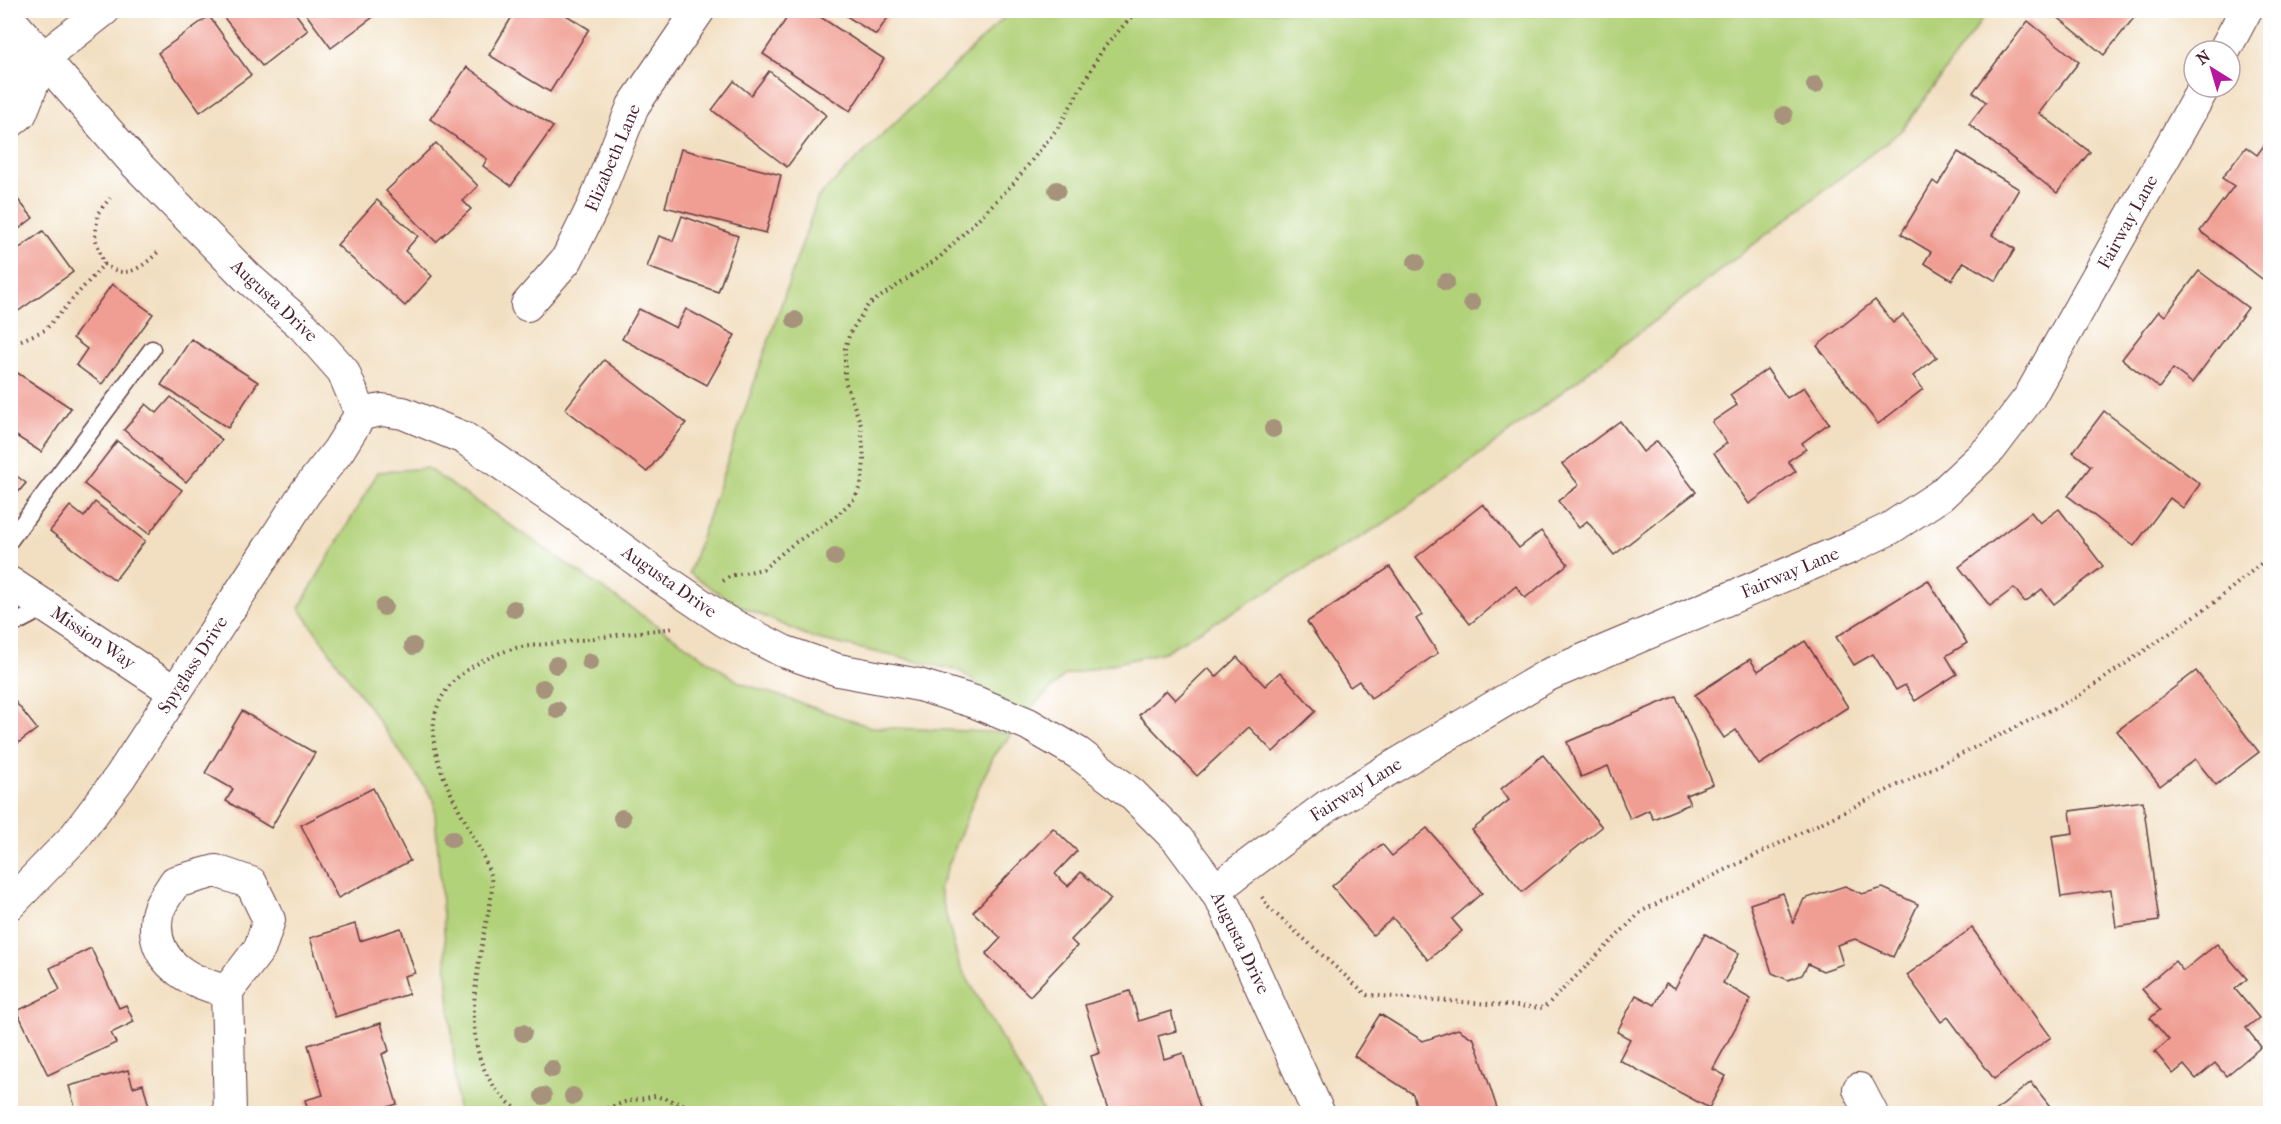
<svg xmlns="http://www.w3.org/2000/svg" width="2281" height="1124" font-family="'IM FELL French Canon',serif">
<rect width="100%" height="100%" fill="#fff"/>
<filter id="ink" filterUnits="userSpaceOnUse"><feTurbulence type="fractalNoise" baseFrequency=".0167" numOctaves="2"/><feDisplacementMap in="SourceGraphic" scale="12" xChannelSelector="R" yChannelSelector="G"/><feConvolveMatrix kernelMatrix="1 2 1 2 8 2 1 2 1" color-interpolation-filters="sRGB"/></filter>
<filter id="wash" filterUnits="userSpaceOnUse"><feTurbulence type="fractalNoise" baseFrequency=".008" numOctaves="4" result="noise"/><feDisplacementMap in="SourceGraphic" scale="24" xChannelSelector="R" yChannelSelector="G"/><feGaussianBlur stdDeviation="1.35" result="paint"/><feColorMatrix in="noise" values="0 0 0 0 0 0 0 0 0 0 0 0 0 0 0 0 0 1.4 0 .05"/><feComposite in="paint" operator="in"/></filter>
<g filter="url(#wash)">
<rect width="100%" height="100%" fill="#f2dfc1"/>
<!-- green -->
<g fill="#b2d27a" stroke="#7e7852" stroke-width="1.5">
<path d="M1011 11H1988L1902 130 1497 442 1383 524 1164 652 1065 675 1026 713 989 694 960 671 813 638 734 603 689 573 818 197Z"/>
<path d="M427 468 741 683 871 727 1012 733 994 756 978 789 939 889 959 964 1044 1113H458L434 800 299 608 378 472Z"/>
</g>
<g id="blocks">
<!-- building -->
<g fill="#f09e93">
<path d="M218 10H293L308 30 262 66Z"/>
<path d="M303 10H379L380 12 331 48Z"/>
<path d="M516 10H558L589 29 550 92 489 55Z"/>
<path d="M792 10H810L884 59 850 111 763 54Z"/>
<path d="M837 10H893L876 35Z"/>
<path d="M2049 10H2133L2137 14 2104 55Z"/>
<path d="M209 16 251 75 200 112 158 53Z"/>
<path d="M2028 21 2079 62 2039 113 2090 152 2057 193 1969 124 1986 102 1973 92Z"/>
<path d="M467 67 553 127 511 186 483 166 487 159 430 119Z"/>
<path d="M769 71 826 115 787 167 712 110 734 81 751 95Z"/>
<path d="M2270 137V285L2200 231 2234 186 2222 178 2246 147 2257 155Z"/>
<path d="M436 143 478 186 463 201 471 209 436 242 386 191Z"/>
<path d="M681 149 781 175 766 233 665 207Z"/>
<path d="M1958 152 2019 189 1992 235 2015 249 1996 281 1964 262 1952 280 1924 263 1931 252 1901 234 1933 181 1938 185Z"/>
<path d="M10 190 33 218 10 236Z"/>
<path d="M377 200 418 236 405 251 432 276 405 306 337 245Z"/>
<path d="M682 216 738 236 718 292 647 267 659 236 673 241Z"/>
<path d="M43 231 73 272 10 317V255Z"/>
<path d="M2199 271 2248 308 2192 383 2173 369 2159 388 2122 359 2159 311 2165 316Z"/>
<path d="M112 284 153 314 102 384 76 365 87 349 73 338Z"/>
<path d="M1875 300 1893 323 1903 315 1937 357 1913 376 1923 389 1878 424 1817 346Z"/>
<path d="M639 309 676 328 686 309 735 335 707 385 622 339Z"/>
<path d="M191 339 258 382 228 428 161 385Z"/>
<path d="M604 360 686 423 647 472 565 409Z"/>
<path d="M10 368 71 408 41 452 10 432Z"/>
<path d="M1767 369 1787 398 1804 387 1829 423 1802 443 1806 449 1788 461 1796 471 1749 504 1714 453 1727 443 1712 422 1737 405 1730 395Z"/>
<path d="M171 397 222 440 186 482 124 430 146 404 157 413Z"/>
<path d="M2104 411 2200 484 2183 508 2170 498 2134 546 2068 496 2091 466 2073 452Z"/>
<path d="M1620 421 1643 452 1657 441 1696 492 1614 555 1587 521 1579 528 1558 501 1579 485 1562 464Z"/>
<path d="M117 441 182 490 149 534 84 484Z"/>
<path d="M10 471 26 483 10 502Z"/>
<path d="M95 502 145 541 115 580 50 531 70 506 84 517Z"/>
<path d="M1483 504 1519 548 1541 531 1568 564 1525 598 1516 586 1470 624 1416 557Z"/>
<path d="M2059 509 2103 566 2054 604 2042 589 2025 602 2014 588 1990 606 1959 567 2031 512 2040 523Z"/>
<path d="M1390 567 1422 615 1416 619 1438 653 1371 698 1359 681 1350 687 1307 622Z"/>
<path d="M1928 580 1967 643 1946 656 1957 674 1915 701 1905 685 1896 690 1873 654 1854 665 1836 637Z"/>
<path d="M1805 641 1848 707 1759 765 1736 730 1724 738 1695 695 1750 659 1758 671Z"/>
<path d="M1237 657 1265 686 1280 672 1316 711 1273 752 1249 727 1197 776 1139 715 1166 690 1175 700 1208 668 1216 677Z"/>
<path d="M2196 671 2259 752 2216 785 2195 759 2160 786 2117 731Z"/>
<path d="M10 695 37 729 10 749Z"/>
<path d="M1676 696 1713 784 1686 795 1690 804 1653 819 1649 810 1630 819 1608 766 1581 777 1567 742Z"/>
<path d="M242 711 315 753 271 828 226 801 233 789 205 773Z"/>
<path d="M1543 755 1602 827 1522 892 1472 830 1509 800 1501 789Z"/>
<path d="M373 788 410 861 338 898 301 825Z"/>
<path d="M2143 801 2159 921 2116 927 2111 890 2061 897 2052 836 2073 833 2070 811Z"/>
<path d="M1053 828 1077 851 1055 874 1068 886 1081 872 1111 899 1071 940 1077 946 1030 996 986 954 1001 938 973 912Z"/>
<path d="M1427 828 1482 893 1452 919 1462 931 1428 960 1393 918 1373 935 1332 886 1382 844 1392 856Z"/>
<path d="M1845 886 1862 894 1883 888 1918 904 1893 957 1855 939 1837 945 1843 964 1823 971 1808 964 1802 975 1788 980 1772 973 1750 904 1783 893 1793 923 1804 899Z"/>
<path d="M355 924 360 941 401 928 415 973 404 976 409 994 335 1017 310 938Z"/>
<path d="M1972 928 2051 1037 1994 1079 1948 1017 1941 1022 1907 975Z"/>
<path d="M1705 934 1739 953 1723 983 1751 999 1713 1069 1726 1076 1709 1108 1619 1060 1630 1039 1617 1032 1636 995 1655 1005 1666 983 1675 988Z"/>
<path d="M2217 944 2247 979 2235 989 2259 1018 2246 1028 2261 1047 2226 1076 2215 1063 2196 1079 2184 1065 2173 1074 2155 1052 2169 1040 2150 1018 2160 1010 2142 989 2175 961 2183 971Z"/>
<path d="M91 948 119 1008 126 1005 134 1022 111 1033 116 1043 48 1075 17 1011 60 990 50 968Z"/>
<path d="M1130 991 1139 1021 1171 1011 1176 1031 1158 1036 1164 1059 1183 1053 1201 1111 1191 1114H1109L1091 1056 1100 1053 1085 1005Z"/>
<path d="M1380 1014 1423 1041 1458 1029 1474 1039 1499 1114H1418L1413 1094 1354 1056Z"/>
<path d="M381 1023 389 1051 382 1054 397 1104 367 1114H309L305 1100 323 1095 308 1045Z"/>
<path d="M128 1070 133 1087 143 1084 151 1114H77L69 1086Z"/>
<path d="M2031 1082 2056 1114H1992Z"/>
</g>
</g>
</g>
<g filter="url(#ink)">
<use href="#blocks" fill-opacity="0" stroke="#633c42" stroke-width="1.5"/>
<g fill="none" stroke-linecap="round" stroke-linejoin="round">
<!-- lane casing -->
<g stroke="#633c42" stroke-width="19">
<g id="lane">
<path d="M10 540 152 349"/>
<path d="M10 626 46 607"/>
</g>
</g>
<!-- street casing -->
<g stroke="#633c42" stroke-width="34">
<g id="street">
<path d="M10 20 135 163 247 277 303 326 343 371 361 414"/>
<path d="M2224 51 2246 10"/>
<path d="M10 67 43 58 104 10"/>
<path d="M10 122 21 113 43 58"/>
<path d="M527 305 567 259 594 204 633 106 699 10"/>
<path d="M361 414 382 410 403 413 464 438 565 507 660 577 725 621 783 651 838 670 919 685 975 702 1028 724 1078 753 1131 793 1178 840 1215 890 1225 907 1319 1114"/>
<path d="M10 583 175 692"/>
<path d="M1215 890 1327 806 1548 675 1851 547 1889 529 1941 495 1991 448 2029 398 2204 87"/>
<path d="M10 904 74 838 120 777 305 493 338 451 361 414"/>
<path d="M227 991C189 982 149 962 157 915 159 904 169 892 175 882L216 871 251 883 269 920 260 948 227 991 230 1114"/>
<path d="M1859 1089 1872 1114"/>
</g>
</g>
<!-- path -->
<g stroke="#633c42" stroke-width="4" stroke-dasharray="1.5 4.5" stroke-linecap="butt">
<path d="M104 264C126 282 144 266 160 250"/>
<path d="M10 345 45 330 104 264 95 238 98 213 110 198"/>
<path d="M723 581 730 576 763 569 793 544 834 518 855 498 862 481 864 460 861 425 845 381V348L850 333 868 305 940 257 1013 184 1060 125 1102 50 1137 10"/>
<path d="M1262 897 1268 907 1367 995 1544 1008 1642 911 2077 697 2215 602 2270 556"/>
<path d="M524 1114C456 1071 473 994 485 928 488 912 495 890 490 874 472 818 405 747 447 689 461 669 493 654 516 648 532 645 549 644 566 642 602 637 638 632 674 628"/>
<path d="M590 1114 625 1102 655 1096 716 1114"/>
</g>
<!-- lane -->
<use href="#lane" stroke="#fff" stroke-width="16"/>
<!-- street -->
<use href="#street" stroke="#fff" stroke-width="32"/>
</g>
<!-- trees -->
<g fill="#a7937c">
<circle cx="1815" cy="85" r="9"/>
<circle cx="1784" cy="115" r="9"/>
<circle cx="1057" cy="190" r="9"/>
<circle cx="1416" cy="262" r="9"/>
<circle cx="1446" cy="282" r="9"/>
<circle cx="1472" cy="303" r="9"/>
<circle cx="795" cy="320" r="9"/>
<circle cx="1273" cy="429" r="9"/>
<circle cx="835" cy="557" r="9"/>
<circle cx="384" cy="607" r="9"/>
<circle cx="514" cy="609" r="9"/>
<circle cx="413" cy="646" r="9"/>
<circle cx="590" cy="662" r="9"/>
<circle cx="556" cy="665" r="9"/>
<circle cx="543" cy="688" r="9"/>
<circle cx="557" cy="710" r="9"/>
<circle cx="622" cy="818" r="9"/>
<circle cx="452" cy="839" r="9"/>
<circle cx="523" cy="1033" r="9"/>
<circle cx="552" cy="1069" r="9"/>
<circle cx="543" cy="1096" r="9"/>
<circle cx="573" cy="1096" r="9"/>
</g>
</g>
<g text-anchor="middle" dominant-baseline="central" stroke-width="5" stroke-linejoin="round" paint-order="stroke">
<!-- street labels -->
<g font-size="18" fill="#4a1f2b" stroke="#fff">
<text transform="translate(613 158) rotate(-67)">Elizabeth Lane</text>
<text transform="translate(2128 222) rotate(-61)">Fairway Lane</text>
<text transform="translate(274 301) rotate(43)">Augusta Drive</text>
<text transform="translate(1790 573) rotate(-23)">Fairway Lane</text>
<text transform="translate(669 582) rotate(35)">Augusta Drive</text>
<text transform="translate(93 638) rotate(34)">Mission Way</text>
<text transform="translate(193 665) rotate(-57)">Spyglass Drive</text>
<text transform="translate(1356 790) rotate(-32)">Fairway Lane</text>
<text transform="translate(1240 943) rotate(64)">Augusta Drive</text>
</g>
</g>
<!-- margin -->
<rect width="2281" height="1124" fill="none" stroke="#fff" stroke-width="36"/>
<!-- north arrow -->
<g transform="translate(2212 69) rotate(323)"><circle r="28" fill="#ffffff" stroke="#b7a5aa" stroke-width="1.5"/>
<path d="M0-4.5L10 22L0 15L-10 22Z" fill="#b5179e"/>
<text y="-9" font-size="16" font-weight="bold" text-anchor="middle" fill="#4a1f2b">N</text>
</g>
</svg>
